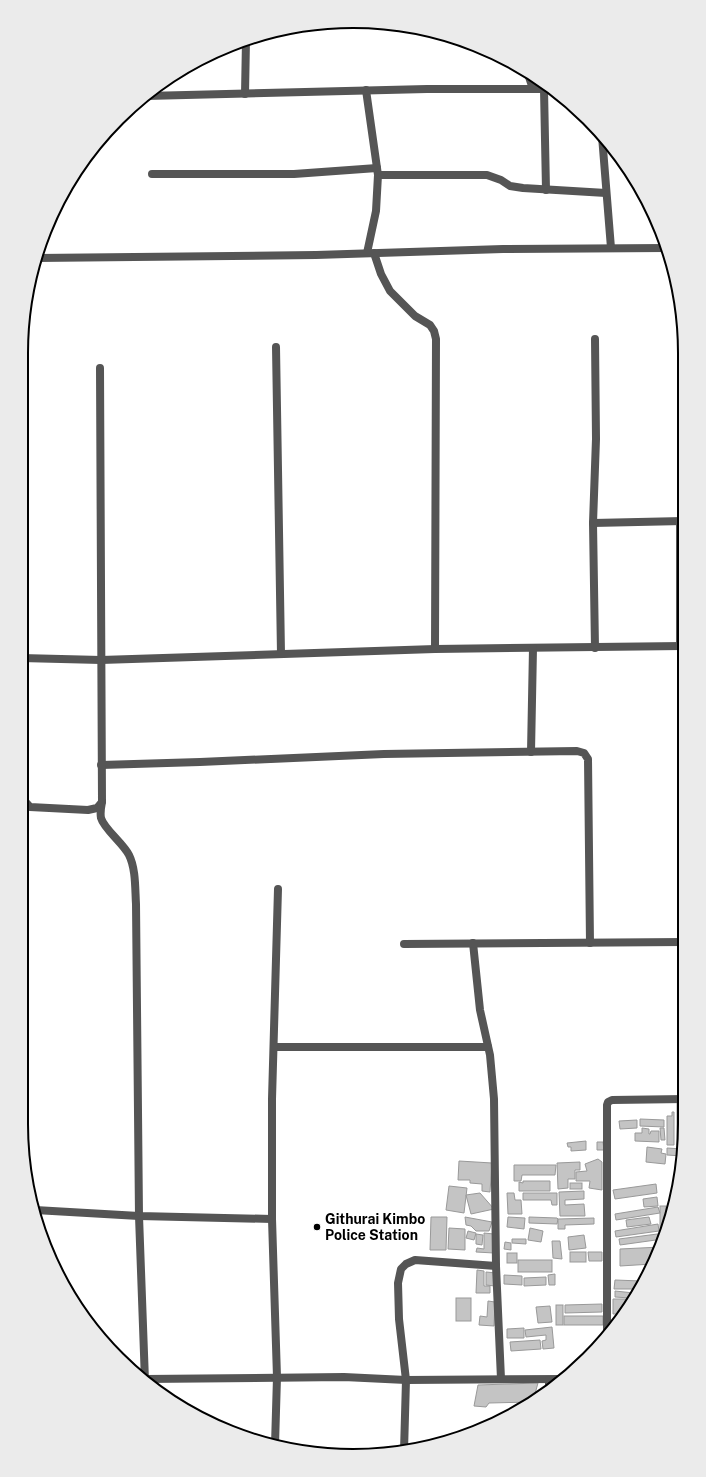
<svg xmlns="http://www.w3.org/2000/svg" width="706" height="1477" font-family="'Public Sans',sans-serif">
<rect width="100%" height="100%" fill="#fff"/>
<!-- building -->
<g fill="#c4c4c4" stroke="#999">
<path d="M677 1100 685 1101V1124L683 1145H677Z"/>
<path d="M672 1112H674V1145H667V1116H672Z"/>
<path d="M640 1119 664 1120V1127L640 1126Z"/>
<path d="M637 1120V1128L620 1129 619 1121Z"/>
<path d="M642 1128 649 1129V1134H650L651 1131H659V1142L635 1141V1133H642Z"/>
<path d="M660 1128H664L665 1140H661Z"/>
<path d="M586 1141V1150L571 1151V1147H568L567 1143Z"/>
<path d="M597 1142H603L604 1150H597Z"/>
<path d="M647 1147 662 1149 661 1153 666 1154 665 1164 646 1162Z"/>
<path d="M667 1148 683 1149 682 1156 667 1155Z"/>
<path d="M598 1159 602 1162V1190L589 1188 590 1181H576V1172L587 1171 585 1164Z"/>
<path d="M459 1161 492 1163 490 1192 482 1191V1184L470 1183V1180H458Z"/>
<path d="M580 1162V1170H575V1179H568V1188L558 1189 557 1163Z"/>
<path d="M514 1165H556L555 1175H522L521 1181H514Z"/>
<path d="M523 1181H550V1191H519V1182L523 1183Z"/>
<rect x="570" y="1183" width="12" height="6"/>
<path d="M656 1184 657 1193 615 1199 613 1190Z"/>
<path d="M449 1186 467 1188 464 1213 446 1210Z"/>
<path d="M584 1191V1199L565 1200V1205L584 1204 585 1216H560L559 1192Z"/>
<path d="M480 1193 494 1209 471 1214 466 1195Z"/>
<path d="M507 1193H514L515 1200H521L522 1214H508Z"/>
<path d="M523 1193H557V1205H552L551 1200H523Z"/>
<path d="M657 1197 658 1206 644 1207 643 1199Z"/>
<rect x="660" y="1206" width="6" height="24"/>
<path d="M658 1207 660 1213 616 1220 615 1214Z"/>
<path d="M431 1217H447L446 1250H430Z"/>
<path d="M465 1217 492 1222 489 1231H476L471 1226 466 1225Z"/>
<path d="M508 1217 525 1218 524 1229 507 1227Z"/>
<path d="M529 1217 557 1218 558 1219 557 1224 529 1223Z"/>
<path d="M649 1217 651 1224 627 1227 626 1220Z"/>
<path d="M594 1218V1224L565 1225V1229H558V1219Z"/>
<path d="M658 1224 659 1231 616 1237 615 1231Z"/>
<path d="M449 1228 465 1229V1250L448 1249Z"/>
<path d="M530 1228 543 1231 541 1242 528 1240Z"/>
<path d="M468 1231 476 1233 474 1240 466 1238Z"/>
<path d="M484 1233 494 1234V1253L476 1252 477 1248 484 1249Z"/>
<path d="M665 1233 663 1239 620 1245 619 1239Z"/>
<path d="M476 1234 483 1235 482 1245 476 1244Z"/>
<path d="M584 1235 586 1248 569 1250 568 1237Z"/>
<path d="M512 1239H526V1244L512 1243Z"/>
<path d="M552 1241H560L562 1259 553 1258Z"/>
<path d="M505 1242 511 1243V1250L504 1249Z"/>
<path d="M661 1247 652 1264 620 1266V1249Z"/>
<rect x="570" y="1252" width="16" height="10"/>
<path d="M588 1252H602V1261H589Z"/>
<rect x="507" y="1253" width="10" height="10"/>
<rect x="518" y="1260" width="34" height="12"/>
<path d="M477 1270 484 1271V1286H490V1293H476Z"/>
<path d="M486 1272 496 1273 495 1286 486 1285Z"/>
<path d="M555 1274V1285H549L548 1275Z"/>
<path d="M504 1275 522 1276V1285L504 1284Z"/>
<path d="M546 1277V1285L524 1286V1278Z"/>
<path d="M615 1280 641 1281 636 1289H614Z"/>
<path d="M615 1291 634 1293 630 1298 615 1297Z"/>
<rect x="456" y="1298" width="15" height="23"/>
<path d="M613 1299H630L620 1314H613Z"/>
<path d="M488 1301 495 1302 494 1326 479 1325 480 1316 487 1317Z"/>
<path d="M602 1304V1312L565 1313V1305Z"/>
<rect x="556" y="1305" width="7" height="20"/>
<path d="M550 1306 552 1322 538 1323 536 1307Z"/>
<rect x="564" y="1316" width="39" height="9"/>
<path d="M552 1327 554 1348 543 1349 542 1341 546 1340V1335L526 1337 525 1330Z"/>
<path d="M524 1328V1338H507V1329Z"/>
<path d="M540 1340 541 1349 511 1351 510 1342Z"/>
<path d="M538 1383 533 1401 532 1402 489 1403 486 1407 474 1406 478 1385Z"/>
</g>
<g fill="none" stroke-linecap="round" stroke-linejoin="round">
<!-- minor -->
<g stroke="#555" stroke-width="8">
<path d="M528 74 533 89"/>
<path d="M544 89 546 190"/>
<path d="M366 90 378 175 376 211 367 253"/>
<path d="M245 94 246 40"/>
<path d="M146 96 427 89H554"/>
<path d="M602 136 611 248"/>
<path d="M152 174H294L377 168"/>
<path d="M378 175H487L501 180 510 186 523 188 606 193"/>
<path d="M374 253 381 274 390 291 415 316 430 325 434 331 436 339 435 649"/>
<path d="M37 258 316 255 503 249 666 248"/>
<path d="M276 347 281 654"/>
<path d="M680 521V646"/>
<path d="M593 523 683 521"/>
<path d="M595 648 593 523 596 439 595 339"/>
<path d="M21 658 101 660 435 649 683 646"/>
<path d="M531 752 533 648"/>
<path d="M101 765 200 762 384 754 577 751 584 753 588 759 590 943"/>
<path d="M21 797 30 807 88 810 97 808 102 802 100 368"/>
<path d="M102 802C101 807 100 813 101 818 104 829 123 843 129 855 136 869 135 889 136 904L139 1216 145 1381"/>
<path d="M473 943 480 1010 490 1055 494 1099 496 1266 501 1379"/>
<path d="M404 944 684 942"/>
<path d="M274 1047H488"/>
<path d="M35 1210 139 1216 272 1219"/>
<path d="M607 1335V1105L608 1102 612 1100 685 1099"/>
<path d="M145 1379 344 1377 406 1380 564 1379"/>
<path d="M549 1391V1380"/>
<path d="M275 1445 277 1377 272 1219V1099L278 889"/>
<path d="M404 1451 406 1380 399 1319 398 1283 401 1269 406 1264 415 1260 496 1266"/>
</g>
</g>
<!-- markers -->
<circle fill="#000" stroke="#fff" stroke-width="1.5" cx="317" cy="1227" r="4"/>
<g text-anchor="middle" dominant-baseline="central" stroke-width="3" stroke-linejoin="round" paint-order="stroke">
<!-- poi labels -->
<g font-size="14" font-weight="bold" fill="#000" stroke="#fff" text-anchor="start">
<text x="325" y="1219">Githurai Kimbo<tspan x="325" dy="16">Police Station</tspan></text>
</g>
</g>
<!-- crop -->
<path d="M0 0H706V1477H0ZM353 28H353A325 325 0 0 1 678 353V1124A325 325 0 0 1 353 1449H353A325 325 0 0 1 28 1124V353A325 325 0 0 1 353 28Z" fill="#ebebeb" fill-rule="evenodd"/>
<path fill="none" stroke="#000" stroke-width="2" d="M353 28H353A325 325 0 0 1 678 353V1124A325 325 0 0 1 353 1449H353A325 325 0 0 1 28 1124V353A325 325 0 0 1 353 28Z"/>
</svg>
